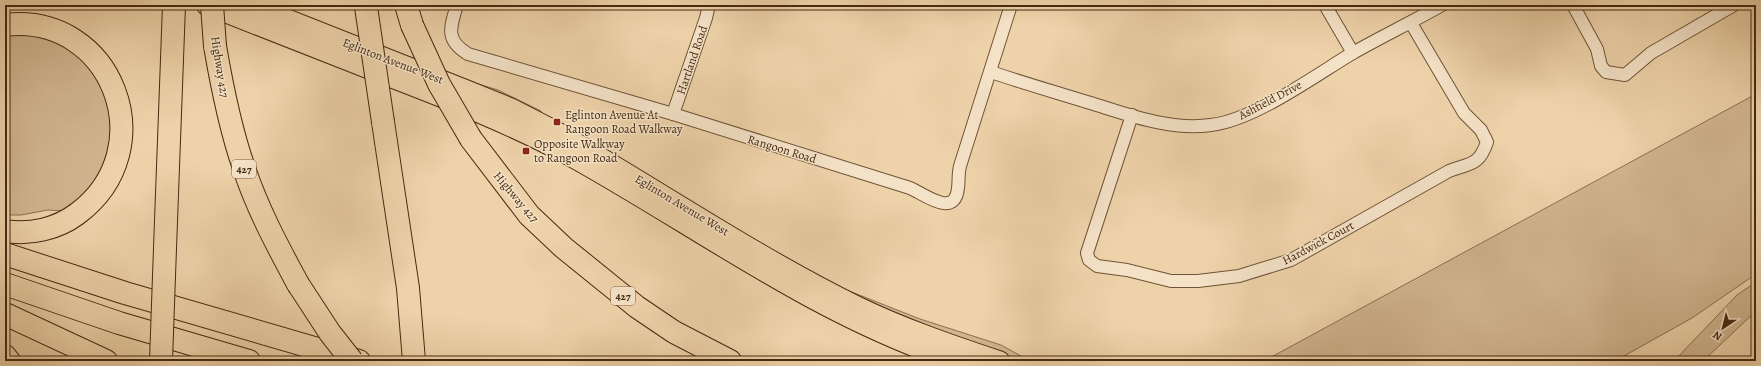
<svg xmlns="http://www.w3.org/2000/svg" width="1761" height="366" font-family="Alegreya,serif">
<rect width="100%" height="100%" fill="#eed2a9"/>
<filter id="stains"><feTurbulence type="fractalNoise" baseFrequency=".005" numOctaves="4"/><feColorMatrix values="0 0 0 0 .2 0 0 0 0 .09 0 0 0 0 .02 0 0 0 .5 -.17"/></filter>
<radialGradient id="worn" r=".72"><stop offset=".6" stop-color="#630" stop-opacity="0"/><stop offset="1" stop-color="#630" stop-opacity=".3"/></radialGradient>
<!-- green -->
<g fill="#d1b58f" stroke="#8b6f50">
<path d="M5 32 38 33 86 59 108 95 113 135 99 176 76 203 63 211 48 210 21 215H5Z"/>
<path d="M452 76 498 90 541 111V115Z"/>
<path d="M1756 94V274L1692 318 1615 361H1264Z"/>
<path d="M1756 282V311L1703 361H1674L1737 295Z"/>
<path d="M839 287 920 319 1001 345 1030 361H1017L929 331Z"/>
</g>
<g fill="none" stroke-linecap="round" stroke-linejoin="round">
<!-- minor casing -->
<g stroke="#6f5336" stroke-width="14">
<g id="minor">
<path d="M457 5C450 28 445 40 468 54L673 114 910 188C924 194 955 219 958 188 959 181 958 174 960 166L1011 5"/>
<path d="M1325 5 1353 53"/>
<path d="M1573 5 1597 49 1601 66 1606 72 1625 75 1651 53 1734 5"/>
<path d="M991 72C1023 83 1055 92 1087 102 1127 114 1169 131 1211 125 1254 120 1313 77 1351 54 1381 37 1412 22 1442 5"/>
<path d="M673 114 706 18 709 5"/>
<path d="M1132 115 1087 253 1089 260 1097 266 1127 270 1171 281H1198L1239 276 1291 260 1449 171C1470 163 1479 166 1487 142L1481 130 1464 113 1411 23"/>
</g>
</g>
<!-- primary casing -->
<g stroke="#452910" stroke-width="21">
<g id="primary">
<path d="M206 5C267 29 328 53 389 77 449 100 510 124 568 155 695 225 814 315 953 361"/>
<path d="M252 5 467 90 511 108 556 131C657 189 755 256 859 307 905 329 952 345 1000 361"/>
</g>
</g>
<!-- motorway casing -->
<g stroke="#452910" stroke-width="24">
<g id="motorway">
<path d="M406 5 412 25"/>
<path d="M5 25C112 12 165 149 77 214 57 229 30 235 5 231"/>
<path d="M215 46C222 87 230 128 244 168 257 208 278 247 298 284"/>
<path d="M383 122 408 288 414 361"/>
<path d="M471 139 529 215 564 248 637 307 674 332 730 361"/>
<path d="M165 248 174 5"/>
<path d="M5 254 125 293 359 361"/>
<path d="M5 284 119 323 249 361"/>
<path d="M5 314 106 361"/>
<path d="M5 356 9 361"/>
</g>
</g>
<!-- minor -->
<use href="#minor" stroke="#f4e2c7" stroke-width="12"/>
<!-- primary -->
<use href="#primary" stroke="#eed2a9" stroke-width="19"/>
<!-- motorway -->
<use href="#motorway" stroke="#eed2a9" stroke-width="22"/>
<!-- motorway-bridge casing -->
<g stroke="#452910" stroke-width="24" stroke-linecap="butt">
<g id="motorway-bridge">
<path d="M212 5 215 46"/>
<path d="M366 7 383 122"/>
<path d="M412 25 439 84 471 139"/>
<path d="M298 284 330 333 352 361"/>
<path d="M161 361 165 248"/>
</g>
</g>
<!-- motorway-bridge -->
<use href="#motorway-bridge" stroke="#eed2a9" stroke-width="22"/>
</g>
<!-- markers -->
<g fill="#8f2418" stroke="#f4e2c7" stroke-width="1.5">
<rect x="553" y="118" width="8" height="8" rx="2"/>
<rect x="522" y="147" width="8" height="8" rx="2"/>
</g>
<g text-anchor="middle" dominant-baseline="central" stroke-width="3" stroke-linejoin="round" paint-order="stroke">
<!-- shield labels -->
<g fill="#f4e2c7" stroke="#7a6047" stroke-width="1">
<rect x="232" y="160" width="24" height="18" rx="3"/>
<rect x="611" y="287" width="24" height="18" rx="3"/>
</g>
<g font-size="11" font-weight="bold" fill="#452910">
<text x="244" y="169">427</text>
<text x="623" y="296">427</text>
</g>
<!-- street labels -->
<g font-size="12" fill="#452910" stroke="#f4e2c7">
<text transform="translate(692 60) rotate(-71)">Hartland Road</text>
<text transform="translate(393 61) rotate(21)">Eglinton Avenue West</text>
<text transform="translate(220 67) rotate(81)">Highway 427</text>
<text transform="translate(1270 100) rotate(-28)">Ashfield Drive</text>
<text transform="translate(782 149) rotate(17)">Rangoon Road</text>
<text transform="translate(516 197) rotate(50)">Highway 427</text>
<text transform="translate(682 205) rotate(31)">Eglinton Avenue West</text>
<text transform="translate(1318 243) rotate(-28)">Hardwick Court</text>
</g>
<!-- poi labels -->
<g font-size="12" fill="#452910" stroke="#f4e2c7" text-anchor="start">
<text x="565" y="115">Eglinton Avenue At<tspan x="565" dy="14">Rangoon Road Walkway</tspan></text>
<text x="534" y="144">Opposite Walkway<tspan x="534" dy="14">to Rangoon Road</tspan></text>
</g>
</g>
<!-- margin -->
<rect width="1761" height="366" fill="none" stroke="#eed2a9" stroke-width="20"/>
<rect x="6" y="6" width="1749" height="354" fill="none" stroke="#452910" stroke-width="2"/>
<rect x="10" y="10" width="1741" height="346" fill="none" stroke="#452910"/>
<!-- north arrow -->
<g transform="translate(1723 328) rotate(215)" stroke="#f4e2c7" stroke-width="3" paint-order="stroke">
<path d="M0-3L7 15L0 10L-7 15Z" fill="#452910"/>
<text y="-6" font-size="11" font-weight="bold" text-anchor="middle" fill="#452910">N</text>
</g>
<rect width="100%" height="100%" filter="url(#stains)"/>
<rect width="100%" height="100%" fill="url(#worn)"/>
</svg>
